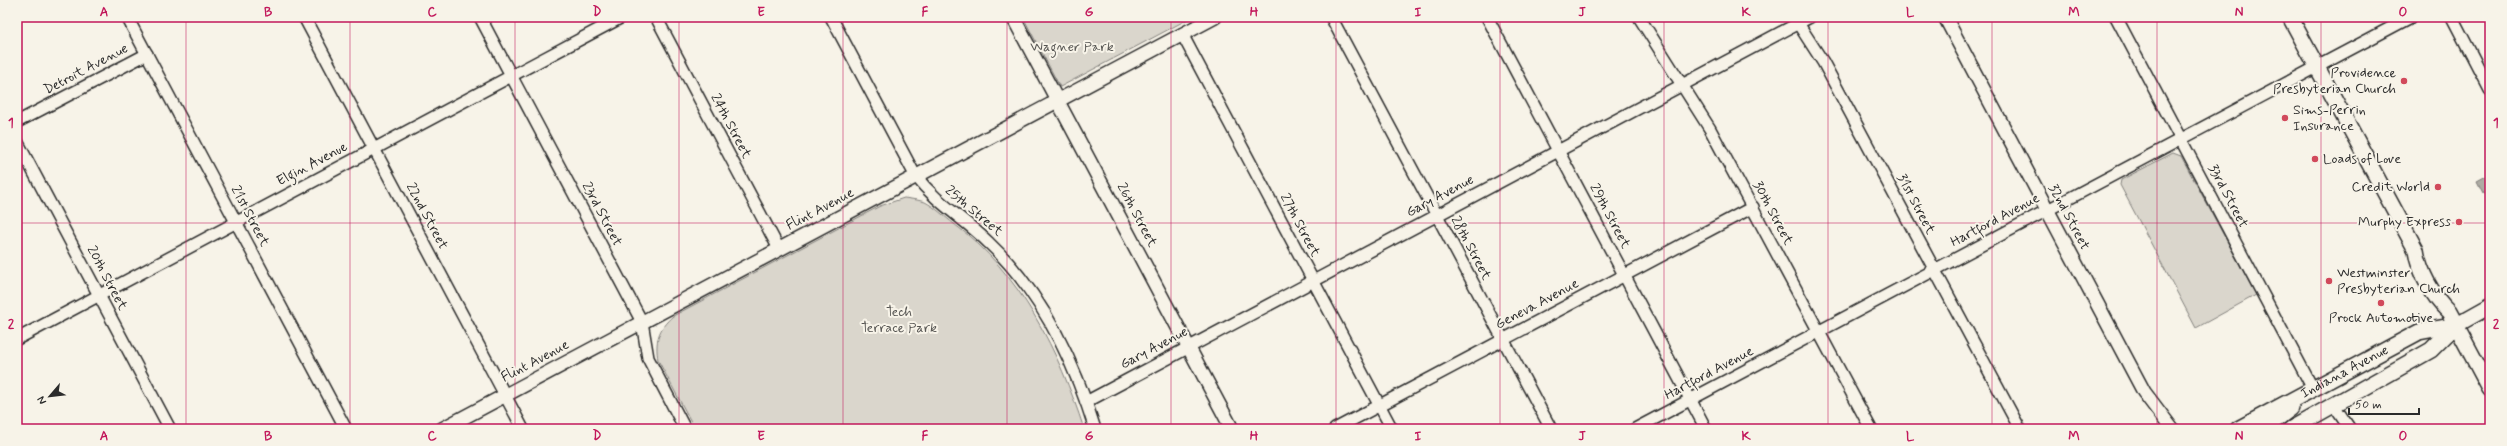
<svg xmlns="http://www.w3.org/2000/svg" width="2507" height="446" font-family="Mynerve,sans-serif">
<rect width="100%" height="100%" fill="#f7f3e8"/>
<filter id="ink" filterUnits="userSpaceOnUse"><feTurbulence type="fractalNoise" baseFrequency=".025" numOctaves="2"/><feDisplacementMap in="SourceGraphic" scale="8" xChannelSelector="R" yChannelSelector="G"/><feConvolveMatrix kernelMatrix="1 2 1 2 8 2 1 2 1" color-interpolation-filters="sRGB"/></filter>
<g filter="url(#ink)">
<!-- green -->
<g fill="#dad6cc" stroke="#82807c">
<path d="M1023 17H1192L1060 87Z"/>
<path d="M2173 153 2181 156 2256 295 2196 328 2120 185 2121 180Z"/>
<path d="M904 198C911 199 919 200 925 202 935 207 945 217 954 224 1021 273 1059 352 1084 429H695L658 360C655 341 658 329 673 316L880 206Z"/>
</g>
<!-- water -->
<path fill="#afaca4" stroke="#7a7874" d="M2490 174V190L2483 193 2477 181Z"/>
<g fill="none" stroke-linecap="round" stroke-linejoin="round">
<!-- minor casing -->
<g stroke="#2b2b2b" stroke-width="14">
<g id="minor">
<path d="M127 17 346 429"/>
<path d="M304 17 523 429"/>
<path d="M480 17 642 322 648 358 685 429"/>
<path d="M656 17 779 249"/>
<path d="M831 17 915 175C937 204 964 218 989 243 1041 292 1074 361 1095 429"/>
<path d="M1331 17 1551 429"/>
<path d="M1487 17 1706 429"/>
<path d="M1639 17 1710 129 1871 429"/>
<path d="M1794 17 1823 62 2020 429"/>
<path d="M2116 17 2313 389"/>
<path d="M2452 17 2490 90"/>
<path d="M1182 34 1392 429"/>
<path d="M17 122 147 54"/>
<path d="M17 141 170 429"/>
<path d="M17 339 622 17"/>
<path d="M1086 402 1810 17"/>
<path d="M2333 404 2350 429"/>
<path d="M1335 429 1753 207"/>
<path d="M1635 429 2411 17"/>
</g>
</g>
<!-- tertiary casing -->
<g stroke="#2b2b2b" stroke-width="16">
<g id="tertiary">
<path d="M1013 17 1232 429"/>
<path d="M1945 17 2144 392 2172 429"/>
<path d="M442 429 1215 17"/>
</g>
</g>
<!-- secondary casing -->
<g stroke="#2b2b2b" stroke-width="18">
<g id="secondary">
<path d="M2290 17 2416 250C2419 271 2433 297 2449 312L2490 389"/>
<path id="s1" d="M2238 429 2419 332 2456 325 2490 306"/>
<path d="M2264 429 2291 408"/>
<path d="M2291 429 2431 350 2456 325"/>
</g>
</g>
<!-- minor -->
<use href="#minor" stroke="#f7f3e8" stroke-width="11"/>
<!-- tertiary -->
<use href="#tertiary" stroke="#f7f3e8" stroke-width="13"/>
<!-- secondary -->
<use href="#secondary" stroke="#f7f3e8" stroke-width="15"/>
</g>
</g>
<!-- grid -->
<path fill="none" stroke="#c2185b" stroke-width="1" stroke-opacity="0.55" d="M186 17V429M350 17V429M515 17V429M679 17V429M843 17V429M1007 17V429M1171 17V429M1336 17V429M1500 17V429M1664 17V429M1828 17V429M1992 17V429M2157 17V429M2321 17V429M17 223H2490"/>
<!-- markers -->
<g fill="#d1495b" stroke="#f7f3e8" stroke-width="1.5">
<circle cx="2404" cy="81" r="4"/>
<circle cx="2285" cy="118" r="4"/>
<circle cx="2315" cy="159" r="4"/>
<circle cx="2438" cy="187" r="4"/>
<circle cx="2459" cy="222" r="4"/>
<circle cx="2329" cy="281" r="4"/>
<circle cx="2381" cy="303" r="4"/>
</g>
<g text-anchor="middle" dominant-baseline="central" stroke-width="4" stroke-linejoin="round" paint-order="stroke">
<!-- park labels -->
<g font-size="14" fill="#575653" stroke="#f7f3e8">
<text x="1072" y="47">Wagner Park</text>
<text x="899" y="312">Tech<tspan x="899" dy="16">Terrace Park</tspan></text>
</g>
<!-- street labels -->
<g font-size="14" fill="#2b2b2b" stroke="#f7f3e8">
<text transform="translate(86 69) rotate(-28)">Detroit Avenue</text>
<text transform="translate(731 126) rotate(62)">24th Street</text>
<text transform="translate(312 164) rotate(-28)">Elgin Avenue</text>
<text transform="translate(1440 196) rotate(-28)">Gary Avenue</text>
<text transform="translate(2228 196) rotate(62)">33rd Street</text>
<text transform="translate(1916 204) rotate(62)">31st Street</text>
<text transform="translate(820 209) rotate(-28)">Flint Avenue</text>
<text transform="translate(974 211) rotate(40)">25th Street</text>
<text transform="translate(1773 213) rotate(62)">30th Street</text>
<text transform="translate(602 214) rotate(62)">23rd Street</text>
<text transform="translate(1137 215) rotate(62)">26th Street</text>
<text transform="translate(250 216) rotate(62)">21st Street</text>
<text transform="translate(427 216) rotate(62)">22nd Street</text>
<text transform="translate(1610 216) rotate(62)">29th Street</text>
<text transform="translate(2069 217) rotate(62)">32nd Street</text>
<text transform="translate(1995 220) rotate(-28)">Hartford Avenue</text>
<text transform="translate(1300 225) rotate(62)">27th Street</text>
<text transform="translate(1471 248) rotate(62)">28th Street</text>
<text transform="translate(107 278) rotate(62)">20th Street</text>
<text transform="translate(1537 304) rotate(-28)">Geneva Avenue</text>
<text transform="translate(1154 348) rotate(-28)">Gary Avenue</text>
<text transform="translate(535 361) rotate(-28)">Flint Avenue</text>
<text stroke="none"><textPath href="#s1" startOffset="121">Indiana Avenue</textPath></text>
<text transform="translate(1709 373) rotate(-28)">Hartford Avenue</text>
</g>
<!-- poi labels -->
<g font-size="14" fill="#2b2b2b" stroke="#f7f3e8" text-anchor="end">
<text x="2396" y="73">Providence<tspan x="2396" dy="16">Presbyterian Church</tspan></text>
<text x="2293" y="110" text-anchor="start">Sims-Perrin<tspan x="2293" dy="16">Insurance</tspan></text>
<text x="2323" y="159" text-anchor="start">Loads of Love</text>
<text x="2430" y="187">Credit World</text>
<text x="2451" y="222">Murphy Express</text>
<text x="2337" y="273" text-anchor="start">Westminster<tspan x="2337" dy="16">Presbyterian Church</tspan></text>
<text x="2381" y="318" text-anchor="middle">Prock Automotive</text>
</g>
</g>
<!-- margin -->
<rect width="2507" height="446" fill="none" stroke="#f7f3e8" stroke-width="44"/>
<!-- north arrow -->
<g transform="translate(50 396) rotate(242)" stroke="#f7f3e8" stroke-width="3" paint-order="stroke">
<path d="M0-3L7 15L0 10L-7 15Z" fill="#2b2b2b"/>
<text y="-6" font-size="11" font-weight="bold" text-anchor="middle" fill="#2b2b2b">N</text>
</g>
<!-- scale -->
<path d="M2349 408v6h70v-6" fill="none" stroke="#2b2b2b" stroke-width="2"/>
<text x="2355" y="408" font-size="12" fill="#2b2b2b" stroke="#f7f3e8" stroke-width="3" paint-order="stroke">50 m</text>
<rect x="22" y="22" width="2463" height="402" fill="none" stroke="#c2185b" stroke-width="1.5"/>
<g font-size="13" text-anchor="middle" font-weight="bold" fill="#c2185b">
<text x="104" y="16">A</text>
<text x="268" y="16">B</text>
<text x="432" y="16">C</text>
<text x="597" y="16">D</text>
<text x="761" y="16">E</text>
<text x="925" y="16">F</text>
<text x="1089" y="16">G</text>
<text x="1254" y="16">H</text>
<text x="1418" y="16">I</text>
<text x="1582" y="16">J</text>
<text x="1746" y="16">K</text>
<text x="1910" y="16">L</text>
<text x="2074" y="16">M</text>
<text x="2239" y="16">N</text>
<text x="2403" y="16">O</text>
<text x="11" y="127">1</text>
<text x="2496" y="127">1</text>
<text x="11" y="328">2</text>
<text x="2496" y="328">2</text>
<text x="104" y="440">A</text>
<text x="268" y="440">B</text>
<text x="432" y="440">C</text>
<text x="597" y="440">D</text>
<text x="761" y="440">E</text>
<text x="925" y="440">F</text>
<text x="1089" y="440">G</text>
<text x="1254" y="440">H</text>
<text x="1418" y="440">I</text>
<text x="1582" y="440">J</text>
<text x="1746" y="440">K</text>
<text x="1910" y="440">L</text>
<text x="2074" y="440">M</text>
<text x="2239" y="440">N</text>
<text x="2403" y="440">O</text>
</g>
</svg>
